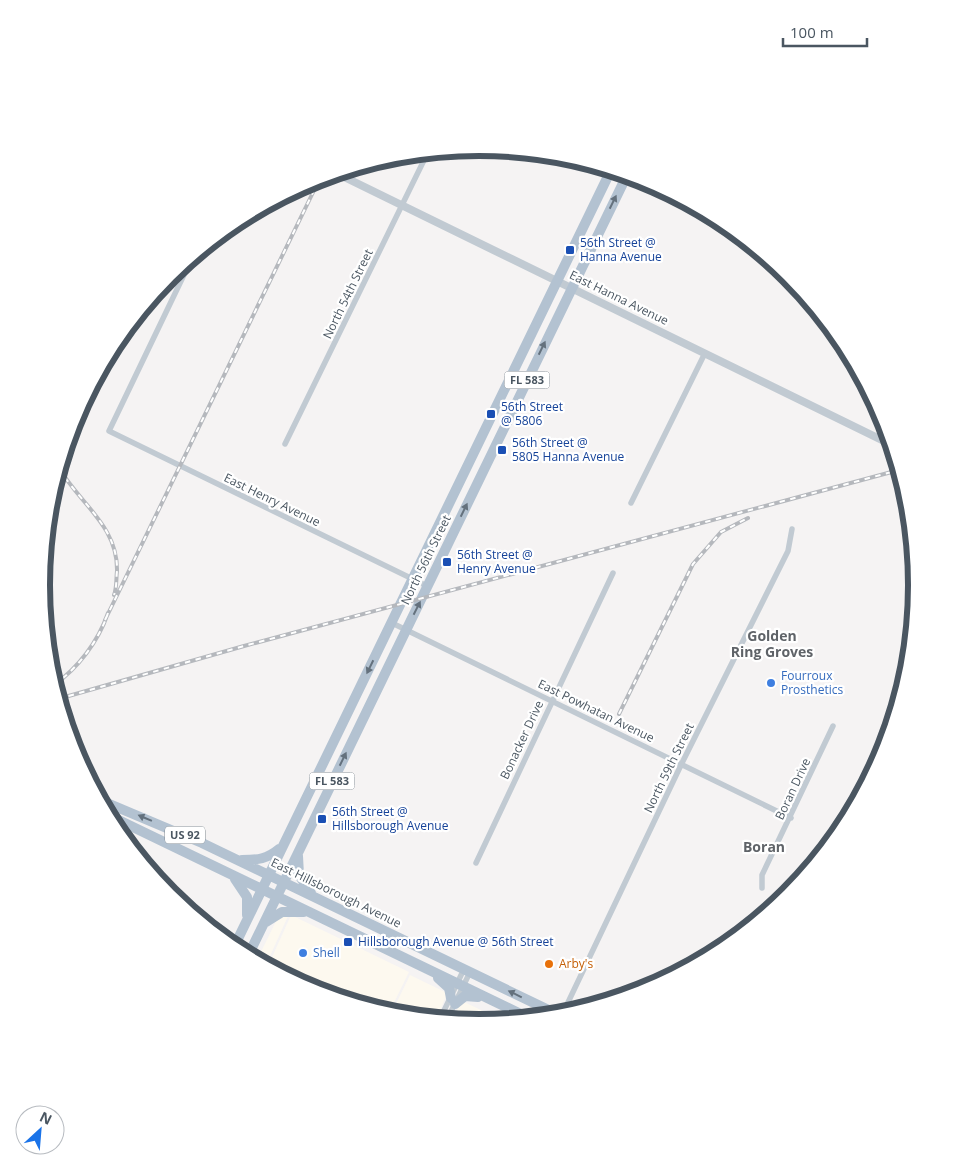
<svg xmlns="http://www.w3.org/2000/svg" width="958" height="1170" font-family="'Open Sans',sans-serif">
<rect width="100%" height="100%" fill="#f5f3f3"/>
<path fill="#fdf9ef" d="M289 914 266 965 257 960 278 917Z
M291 915 409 972 389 1013 318 991 268 966Z
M410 975 447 993 437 1019 391 1014Z
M462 1001 502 1020 479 1023 451 1020Z"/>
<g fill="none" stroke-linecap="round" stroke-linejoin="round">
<path stroke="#c1cad2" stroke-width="5.5" d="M193 256 109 431 427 586
M285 444 428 152
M631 503 705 353
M392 623 791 818
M476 863 613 573
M762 888V875L833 726
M562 1015 681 765 788 551 792 529
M440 1019 464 969
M447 1020 470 972"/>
<path stroke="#c1cad2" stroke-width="8" d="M336 173 892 445"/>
<path stroke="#b3c2d1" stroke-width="10" d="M100 800 202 843 559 1015
M108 815 529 1018
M298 856 299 875 311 893
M242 860C258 860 267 859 279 849
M235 879 247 897V915
M266 922 282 912H304
M234 947 611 170
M248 956 627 175
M438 978 449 988 451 998
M455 1004 465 996 478 997"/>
<g stroke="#b5b8bd" stroke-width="4">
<path id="rail" d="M59 468C80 504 118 526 117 571 116 579 117 587 114 595
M105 620 320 178
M54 685C78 668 98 642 108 613
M58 699 244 646 899 470
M619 714 693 564 721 532 748 518"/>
</g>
<use href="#rail" stroke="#fff" stroke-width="2" stroke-dasharray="5.5" stroke-linecap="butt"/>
</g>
<defs><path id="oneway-solid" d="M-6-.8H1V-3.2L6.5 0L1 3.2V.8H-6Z" transform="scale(1.25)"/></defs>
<g fill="#64717d">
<use href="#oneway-solid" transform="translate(613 202) rotate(-64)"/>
<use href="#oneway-solid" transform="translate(542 348) rotate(-64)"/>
<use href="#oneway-solid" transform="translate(464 510) rotate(-64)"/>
<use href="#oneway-solid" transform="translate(417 608) rotate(-63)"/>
<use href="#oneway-solid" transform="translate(370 667) rotate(116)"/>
<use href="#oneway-solid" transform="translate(343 759) rotate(-64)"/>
<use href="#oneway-solid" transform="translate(145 818) rotate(-157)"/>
<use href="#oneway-solid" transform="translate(515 994) rotate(-154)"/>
</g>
<g fill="#1a4fb4" stroke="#fff" stroke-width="2">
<rect x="565" y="245" width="10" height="10" rx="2.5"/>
<rect x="486" y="409" width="10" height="10" rx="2.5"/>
<rect x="497" y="445" width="10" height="10" rx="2.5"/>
<rect x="442" y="557" width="10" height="10" rx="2.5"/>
<rect x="317" y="814" width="10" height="10" rx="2.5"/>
<rect x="343" y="937" width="10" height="10" rx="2.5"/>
</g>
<g fill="#3f7fe0" stroke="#fff" stroke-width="2">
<circle cx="771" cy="683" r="5"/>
<circle cx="303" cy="953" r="5"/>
</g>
<circle fill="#e8710a" stroke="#fff" stroke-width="2" cx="549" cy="964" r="5"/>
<g text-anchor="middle" stroke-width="4.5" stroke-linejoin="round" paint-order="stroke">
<g fill="#fff" stroke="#808990" stroke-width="1">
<rect x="504.5" y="371.5" width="45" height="17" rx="4"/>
<rect x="309.5" y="772.5" width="45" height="17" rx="4"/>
<rect x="165" y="826.5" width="40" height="17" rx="4"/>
</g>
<g font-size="11" font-weight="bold" fill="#4a5661">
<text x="527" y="384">FL 583</text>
<text x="332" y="785">FL 583</text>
<text x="185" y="839">US 92</text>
</g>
<g font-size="12" fill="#164399" stroke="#fff" text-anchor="start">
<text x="580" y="247">56th Street @<tspan x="580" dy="14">Hanna Avenue</tspan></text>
<text x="501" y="411">56th Street<tspan x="501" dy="14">@ 5806</tspan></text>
<text x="512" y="447">56th Street @<tspan x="512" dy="14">5805 Hanna Avenue</tspan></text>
<text x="457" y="559">56th Street @<tspan x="457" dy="14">Henry Avenue</tspan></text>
<text x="332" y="816">56th Street @<tspan x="332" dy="14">Hillsborough Avenue</tspan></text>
<text x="358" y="946">Hillsborough Avenue @ 56th Street</text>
</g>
<g font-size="12" fill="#4a5661" stroke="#fff">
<text transform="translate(348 294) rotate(-64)" y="4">North 54th Street</text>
<text transform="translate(619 298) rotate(26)" y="4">East Hanna Avenue</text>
<text transform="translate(272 500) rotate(26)" y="4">East Henry Avenue</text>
<text transform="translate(426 560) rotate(-64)" y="4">North 56th Street</text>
<text transform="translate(596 711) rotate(26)" y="4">East Powhatan Avenue</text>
<text transform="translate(522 740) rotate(-65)" y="4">Bonacker Drive</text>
<text transform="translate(669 768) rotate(-64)" y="4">North 59th Street</text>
<text transform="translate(793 789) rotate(-65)" y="4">Boran Drive</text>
<text transform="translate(336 893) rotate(26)" y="4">East Hillsborough Avenue</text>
</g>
<g font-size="12" fill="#366cbe" stroke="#fff" text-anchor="start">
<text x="781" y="680">Fourroux<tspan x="781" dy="14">Prosthetics</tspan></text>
<text x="313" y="957">Shell</text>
</g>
<g font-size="12" fill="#c56008" stroke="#fff" text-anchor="start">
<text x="559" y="968">Arby's</text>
</g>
<g font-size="14" font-weight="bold" fill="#5f6368" stroke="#fff">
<text x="772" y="641">Golden<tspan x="772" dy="16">Ring Groves</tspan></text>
<text x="764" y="852">Boran</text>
</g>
</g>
<path d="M0 0H958V1170H0ZM50 585a429 429 0 1 1 858 0a429 429 0 1 1-858 0Z" fill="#fff" fill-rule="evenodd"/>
<path fill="none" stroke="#4a5661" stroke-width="6" d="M50 585a429 429 0 1 1 858 0a429 429 0 1 1-858 0Z"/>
<g transform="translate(40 1130) rotate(26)"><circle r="24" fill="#ffffff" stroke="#b7bbc0"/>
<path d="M0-4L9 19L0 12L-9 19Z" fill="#1a73e8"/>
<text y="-8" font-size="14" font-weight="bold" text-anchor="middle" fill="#4a5661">N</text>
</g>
<path d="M783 38v8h84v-8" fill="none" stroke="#4a5661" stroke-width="2.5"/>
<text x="790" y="38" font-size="15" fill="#4a5661" stroke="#ffffff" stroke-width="4" paint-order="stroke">100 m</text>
</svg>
